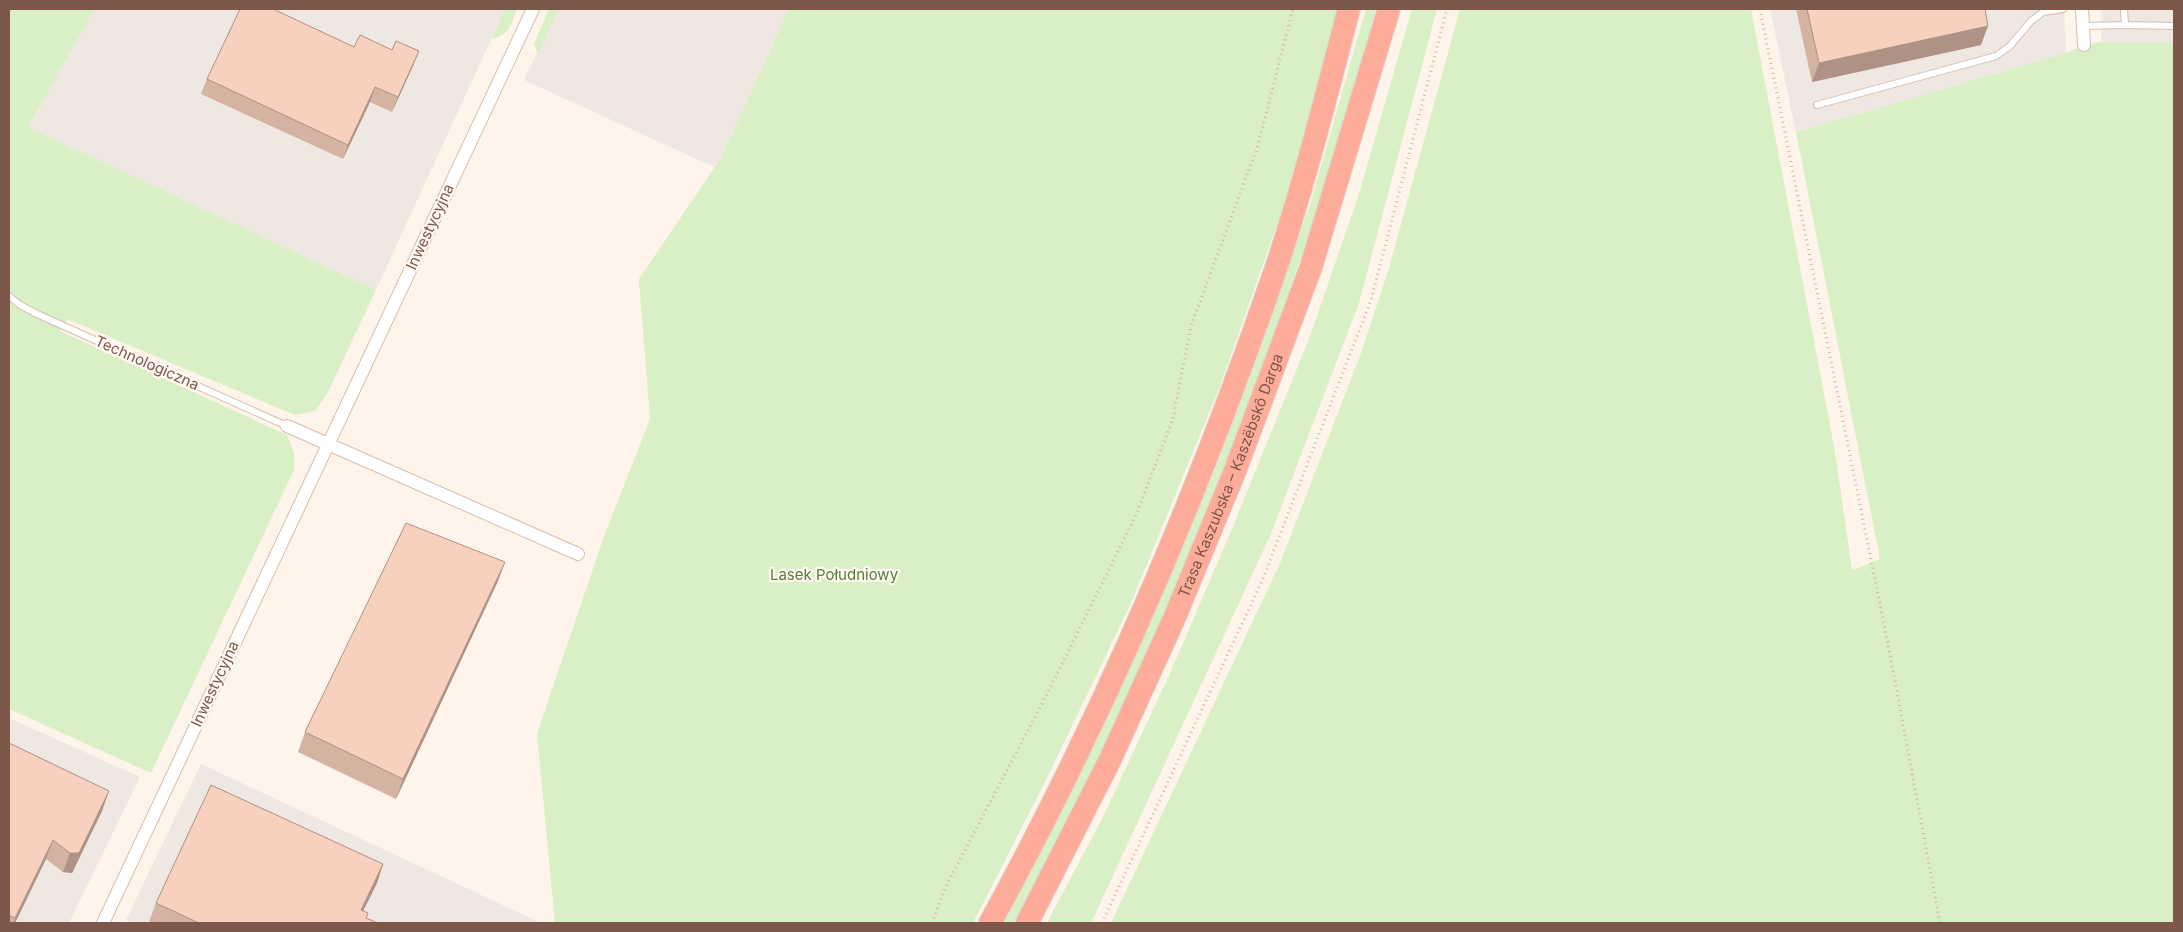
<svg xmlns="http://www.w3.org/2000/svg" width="2183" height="932" font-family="Inter,sans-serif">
<rect width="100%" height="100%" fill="#fef4e9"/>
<path fill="#efe7e2" d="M95 9H505L376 290 28 127Z
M559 9H789L721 158 714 167 524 80Z
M1770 9H2064L2066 53 1796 132Z
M2101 9H2174V42H2101Z
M9 718 140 777 69 923H9Z
M201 764 541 923H134L126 920Z"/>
<path fill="#d9efc5" d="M9 9H95L28 127 376 290 327 394 315 411 295 415 67 319 60 331 287 435 294 453V470L151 773 9 709Z
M505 9H517C511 23 509 37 492 38Z
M549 9H559L538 54 534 44Z
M789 9H1341L1280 216 1220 386 1131 603 1045 782 973 923H555L537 734 603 539 650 419 639 279 721 158Z
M1366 9H1376C1344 135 1302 259 1257 381 1241 423 1227 465 1210 506 1154 649 1087 788 1016 923H1004L1108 715 1212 477 1256 361 1310 204Z
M1412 9H1437L1359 303 1270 536 1091 923H1047L1104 815 1171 671 1232 529 1309 339 1359 194Z
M1460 9H1751L1835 452 1852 570 1880 559 1796 132 2066 53 2084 45 2101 42H2174V923H1111L1281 561 1361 353 1389 268Z"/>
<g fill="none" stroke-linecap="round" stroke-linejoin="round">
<g stroke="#d5bdaf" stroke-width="8">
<path id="service" d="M2124 9 2125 25 2174 26
M2083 26 2125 25
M1817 105 1996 56 2010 46 2031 21 2043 12 2063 9
M9 296 20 305 37 314 287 426"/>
</g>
<g stroke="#d5bdaf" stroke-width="14">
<path id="minor" d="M2082 9 2084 45
M287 426 578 554
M103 923 533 9"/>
</g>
<g stroke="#ddd3d0" stroke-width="24">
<g id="motorway">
<path d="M990 923C1104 715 1198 495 1275 271 1304 185 1326 96 1349 9"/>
<path id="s1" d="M1027 923 1110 760 1174 619 1235 471 1311 267 1389 9"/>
</g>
</g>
<path stroke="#ddb29f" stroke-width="3" stroke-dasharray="1 4" stroke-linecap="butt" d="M1760 9 1889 649 1940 923
M932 923 946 886 1046 696 1136 515 1173 419 1191 326 1257 148 1293 9
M1102 923 1262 581 1371 300 1447 9"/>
<use href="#service" stroke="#fff" stroke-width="6"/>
<use href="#minor" stroke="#fff" stroke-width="12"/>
<use href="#motorway" stroke="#feac9a" stroke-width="22"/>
</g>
<path fill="#d4b3a3" d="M1796 9H1985L1981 45 1812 82Z
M354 47 419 51 413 66 392 112 370 102 343 159 201 94 207 79Z
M498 581 396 799 298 752 305 732Z
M9 743 102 811 72 873 63 872 46 859 15 923H9Z
M383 864 377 883 363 911 366 918 378 923H151L149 922 156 903Z"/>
<path fill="#ad9285" d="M1988 26 1981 45 1812 82 1819 63Z
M419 51 413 66 392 112 398 97Z
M375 87 370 102 343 159 348 145Z
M505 562 498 581 396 799 403 779Z
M109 791 102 811 72 873 63 872 70 853Z
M53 840 46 859 15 923H13Z
M383 864 377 883 357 923 361 910Z"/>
<path fill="#f7d0be" stroke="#ad9285" d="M240 9H273L354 47 360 35 392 50 396 41 419 51 398 97 375 87 348 145 207 79Z
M1807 9H1985L1988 26 1819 63Z
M406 523 505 562 403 779 305 732Z
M9 743 109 791 79 853H70L53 840 15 918 9 915Z
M211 785 383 864 361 910 368 913 366 918 378 923H199L156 903Z"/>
<g text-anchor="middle" stroke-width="4.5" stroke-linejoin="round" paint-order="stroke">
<g font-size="15" fill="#7d5749" stroke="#fff9f2">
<text transform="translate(430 227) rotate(-65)" y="5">Inwestycyjna</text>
<text transform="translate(147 363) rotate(24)" y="5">Technologiczna</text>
<text dy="5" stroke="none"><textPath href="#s1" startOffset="492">Trasa Kaszubska – Kaszëbskô Darga</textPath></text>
<text transform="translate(215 684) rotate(-65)" y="5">Inwestycyjna</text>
</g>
<g font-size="15" fill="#557e3c" stroke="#fff9f2">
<text x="834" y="580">Lasek Południowy</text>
</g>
</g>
<rect width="2183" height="932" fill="none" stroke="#7d5749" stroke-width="20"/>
</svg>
